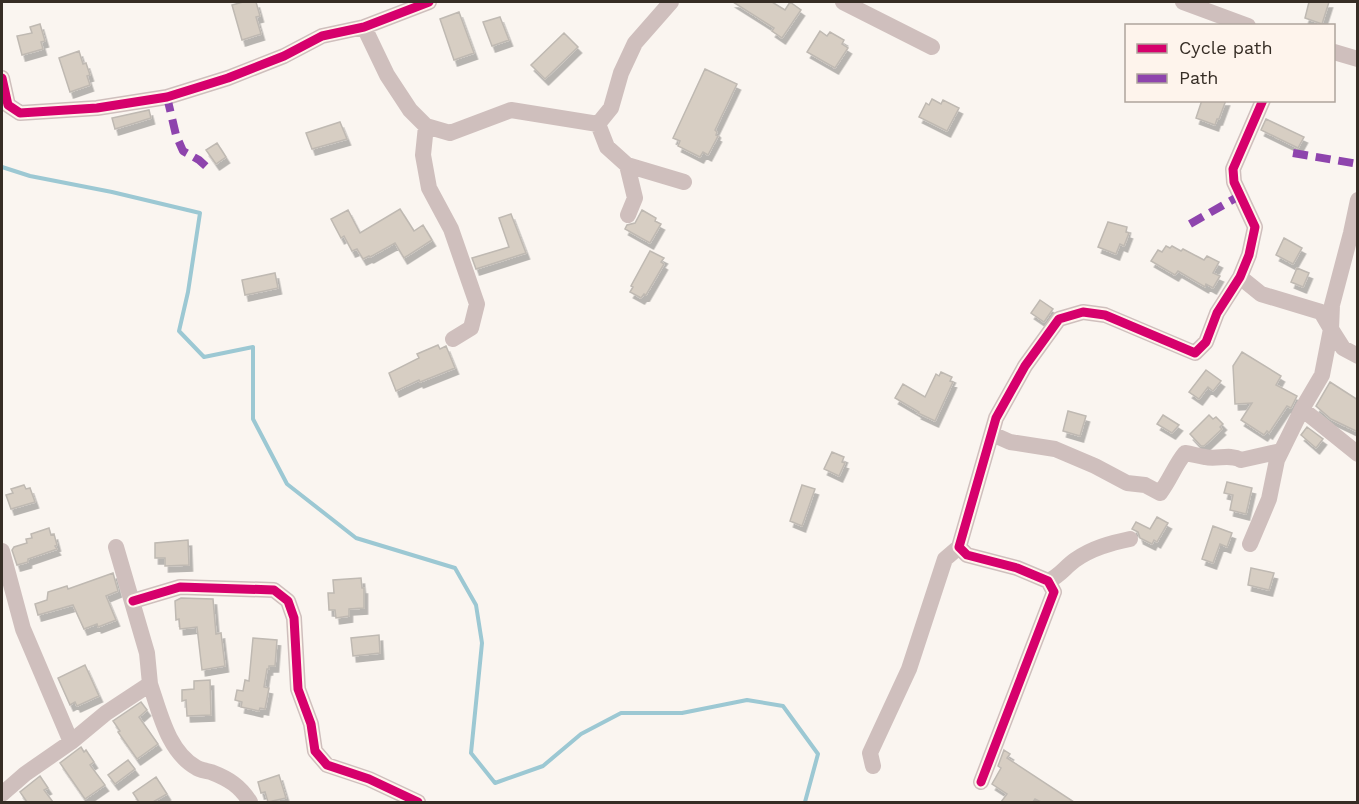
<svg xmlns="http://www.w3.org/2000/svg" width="1359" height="804" font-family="'Work Sans',sans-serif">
<defs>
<filter id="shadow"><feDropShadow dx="3.5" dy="6" stdDeviation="0" flood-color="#0004"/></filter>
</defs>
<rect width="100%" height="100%" fill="#faf5f0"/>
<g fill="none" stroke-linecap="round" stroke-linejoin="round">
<path stroke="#9cc8d3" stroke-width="4" d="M2 167 30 176 112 192 200 213 188 292 179 331 204 357 253 347V419L287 484 356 538 455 568 476 605 482 643 471 753 495 783 543 766 581 734 621 713H682L747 700 783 706 818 754 805 802"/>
</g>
<path fill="#d7cec3" stroke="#bfb9b2" stroke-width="1.5" filter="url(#shadow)" d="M243 2H256L260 16 256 17 261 34 242 40 232 5Z
M733 2H772L785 10 790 2 801 10 782 38 772 31 774 28Z
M1309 2H1329L1322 24 1305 18Z
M459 12 474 53 454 60 440 19Z
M500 17 509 40 492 46 483 22Z
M40 24 45 41 41 42 43 49 22 55 17 36 32 33 30 27Z
M820 31 827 36 830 32 844 40 842 44 848 48 835 68 807 52Z
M564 33 578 47 545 79 531 65Z
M79 51 83 64 86 63 90 75 87 76 90 85 70 92 59 58Z
M705 69 737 84 715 130 717 132 716 135 718 136 708 155 703 152 700 157 678 146 680 141 673 138Z
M932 99 941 104 943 100 959 108 947 131 919 117 926 103 929 105Z
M1202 100H1226L1219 119H1217L1215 125 1196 118Z
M149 110 151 118 115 129 112 118Z
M1266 119 1304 137 1298 148 1261 130Z
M340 122 347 139 312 149 306 133Z
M217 143 226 157 216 164 206 150Z
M400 209 414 231 423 225 432 240 404 258 395 243 370 257 369 256 363 259 357 249 352 251 344 236 341 238 331 219 348 210 360 233Z
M642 210 656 218 655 221 661 224 650 243 625 229 627 225 635 223Z
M511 214 526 253 476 269 472 258 509 247 499 218Z
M1108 222 1127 227 1126 232 1129 233 1124 246 1120 244 1116 254 1098 247Z
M1284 238 1302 248 1293 264 1276 255Z
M1166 246 1170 248 1172 246 1181 251 1183 249 1204 260 1207 256 1219 262 1213 273 1220 276 1213 288 1206 284 1205 287 1178 271 1175 275 1151 261 1158 250 1162 252Z
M650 251 664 258 661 262 664 264 646 295 644 294 641 298 630 292 633 287 631 286Z
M1297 268 1309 273 1303 287 1291 282Z
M275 273 278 288 245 295 242 280Z
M1040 300 1053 309 1044 322 1031 313Z
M438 345 440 349 446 346 455 368 420 382 419 380 396 391 389 373 419 358 417 354Z
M1242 352 1281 376 1276 385 1297 396 1291 408 1287 406 1269 433 1267 431 1264 435 1241 420 1252 403 1235 404 1233 366Z
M1206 370 1221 381 1213 391 1208 387 1199 399 1189 392Z
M941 372 952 377 950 381 953 382 935 421 918 413 919 412 895 398 903 384 925 397 936 374 939 376Z
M1330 382 1358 400V432L1331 419 1316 406Z
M1068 411 1086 416 1080 436 1063 431Z
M1163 415 1179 425 1172 433 1157 424Z
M1209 415 1213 419 1216 417 1223 424 1220 427 1222 429 1204 446H1201L1190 434Z
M1307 427 1323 439 1316 448 1301 435Z
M832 452 844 457 842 462 845 463 839 476 824 469Z
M1227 482 1252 488 1246 514 1230 510 1233 495 1224 493Z
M24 485 26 489 30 488 35 502 11 509 6 495 13 493 11 489Z
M802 485 815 489 802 526 790 521Z
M1157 517 1168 523 1157 542 1154 540 1152 544 1140 538 1138 532 1132 529 1136 522 1150 529Z
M1213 526 1232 533 1227 547 1220 544 1213 563 1202 559Z
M49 528 51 535 54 534 57 545 55 546 57 549 28 559V562L17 565 12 550 14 547 27 543 26 539 32 538 31 534Z
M188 540 189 565 165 566V558H155V543Z
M1251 568 1274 573 1269 590 1248 585Z
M113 573 118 591 106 596 116 620 98 627 97 624 84 629 73 605 38 615 35 604 47 600 48 592 67 586 68 589Z
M361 578 362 588H364V608L349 609V616L336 618 335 610H329L328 593H334L333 580Z
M181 598 213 599 216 634 221 633 225 666 202 670 197 627 180 629 179 619 176 620 175 601Z
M379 635 380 653 353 656 351 638Z
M253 638 277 640 275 666H269V669H267L264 687 269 688 265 709 260 708 259 711 241 707 242 702 235 700 237 690 243 691 245 680 249 681Z
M85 665 99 696 77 706 75 702 70 705 58 678Z
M210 680 211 715 187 716 186 700 182 701V690L194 689V681Z
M141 702 147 710 139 717 158 744 137 759 118 732 120 731 113 721Z
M81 747 84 752 86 750 94 762 90 765 105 785 85 799 60 763Z
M1004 750 1010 754 1007 758 1074 802H1041L1035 799 1033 802H1001L1007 794 992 784 1001 768 998 766Z
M128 760 135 769 115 784 108 775Z
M279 775 286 798 268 802 265 792 261 793 258 782Z
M40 776 48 788 44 790 53 802H27L20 792Z
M156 777 167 794 153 802H139L133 793Z"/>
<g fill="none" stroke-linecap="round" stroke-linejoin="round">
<path stroke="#cfbfbd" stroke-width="16" d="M671 2 635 43 621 73 611 108 598 124 607 147 627 165 684 182
M843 2 932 47
M1183 2 1248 26
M364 27 387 75 410 110 426 126 450 133 511 110 598 124
M1334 52 1358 59
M2 78 8 105 20 113 97 108 167 97 228 78 284 56 322 36 364 27 429 2
M426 126 423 155 429 188 451 229 477 304 471 328 453 339
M627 165 635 198 628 215
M1358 200 1351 233 1332 305 1331 329 1343 348 1358 356
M1240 277 1261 294 1321 312 1331 329 1322 375 1302 409 1277 460 1269 499 1250 544
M1302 409 1358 454
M992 434 1010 442 1055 449 1095 466 1127 483 1145 485 1160 493C1170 480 1175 465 1185 453 1192 454 1198 456 1205 457 1218 460 1229 453 1241 460L1281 451
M2 551 23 629 71 742
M1048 581C1060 576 1065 567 1075 560 1092 548 1111 543 1130 539
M133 601 180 587 274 590 288 601 294 618 298 689 311 724 315 751 327 765 369 779 418 802
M150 684C160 713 168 752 197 768 201 770 206 771 211 772 229 779 240 786 250 802
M873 766 870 753 909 669 945 559 959 547
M981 782 1054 592 1048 581 1017 568 967 555 959 547 996 418 1025 366 1059 319 1083 312 1105 315 1195 353 1206 342 1217 313 1240 277 1249 255 1255 227 1234 182 1233 169 1263 100
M2 794 25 774 71 742 106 713 150 684 147 653 116 547"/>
<path stroke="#8e44ad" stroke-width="8" stroke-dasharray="15 8" stroke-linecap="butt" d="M167 97 176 135 183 151 199 160 209 169
M1293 153 1358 164
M1190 224 1241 195"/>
<g stroke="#fef4ec" stroke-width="13">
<path id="cycleway" d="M2 78 8 105 20 113 97 108 167 97 228 78 284 56 322 36 364 27 429 2
M133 601 180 587 274 590 288 601 294 618 298 689 311 724 315 751 327 765 369 779 418 802
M981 782 1054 592 1048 581 1017 568 967 555 959 547 996 418 1025 366 1059 319 1083 312 1105 315 1195 353 1206 342 1217 313 1240 277 1249 255 1255 227 1234 182 1233 169 1263 100"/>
</g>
<use href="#cycleway" stroke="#d6006c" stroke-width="9"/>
</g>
<rect width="1359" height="804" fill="none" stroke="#362d25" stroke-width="6"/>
<rect x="1125" y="24" width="210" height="78" fill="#fef4ec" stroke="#aea49c" stroke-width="1.5"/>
<rect x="1137" y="44" width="30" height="9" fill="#d6006c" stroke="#aea49c" stroke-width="1.5"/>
<text x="1179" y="54" font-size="18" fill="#362d25">Cycle path</text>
<rect x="1137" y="74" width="30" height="9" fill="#8e44ad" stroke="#aea49c" stroke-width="1.5"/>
<text x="1179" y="84" font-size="18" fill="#362d25">Path</text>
</svg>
